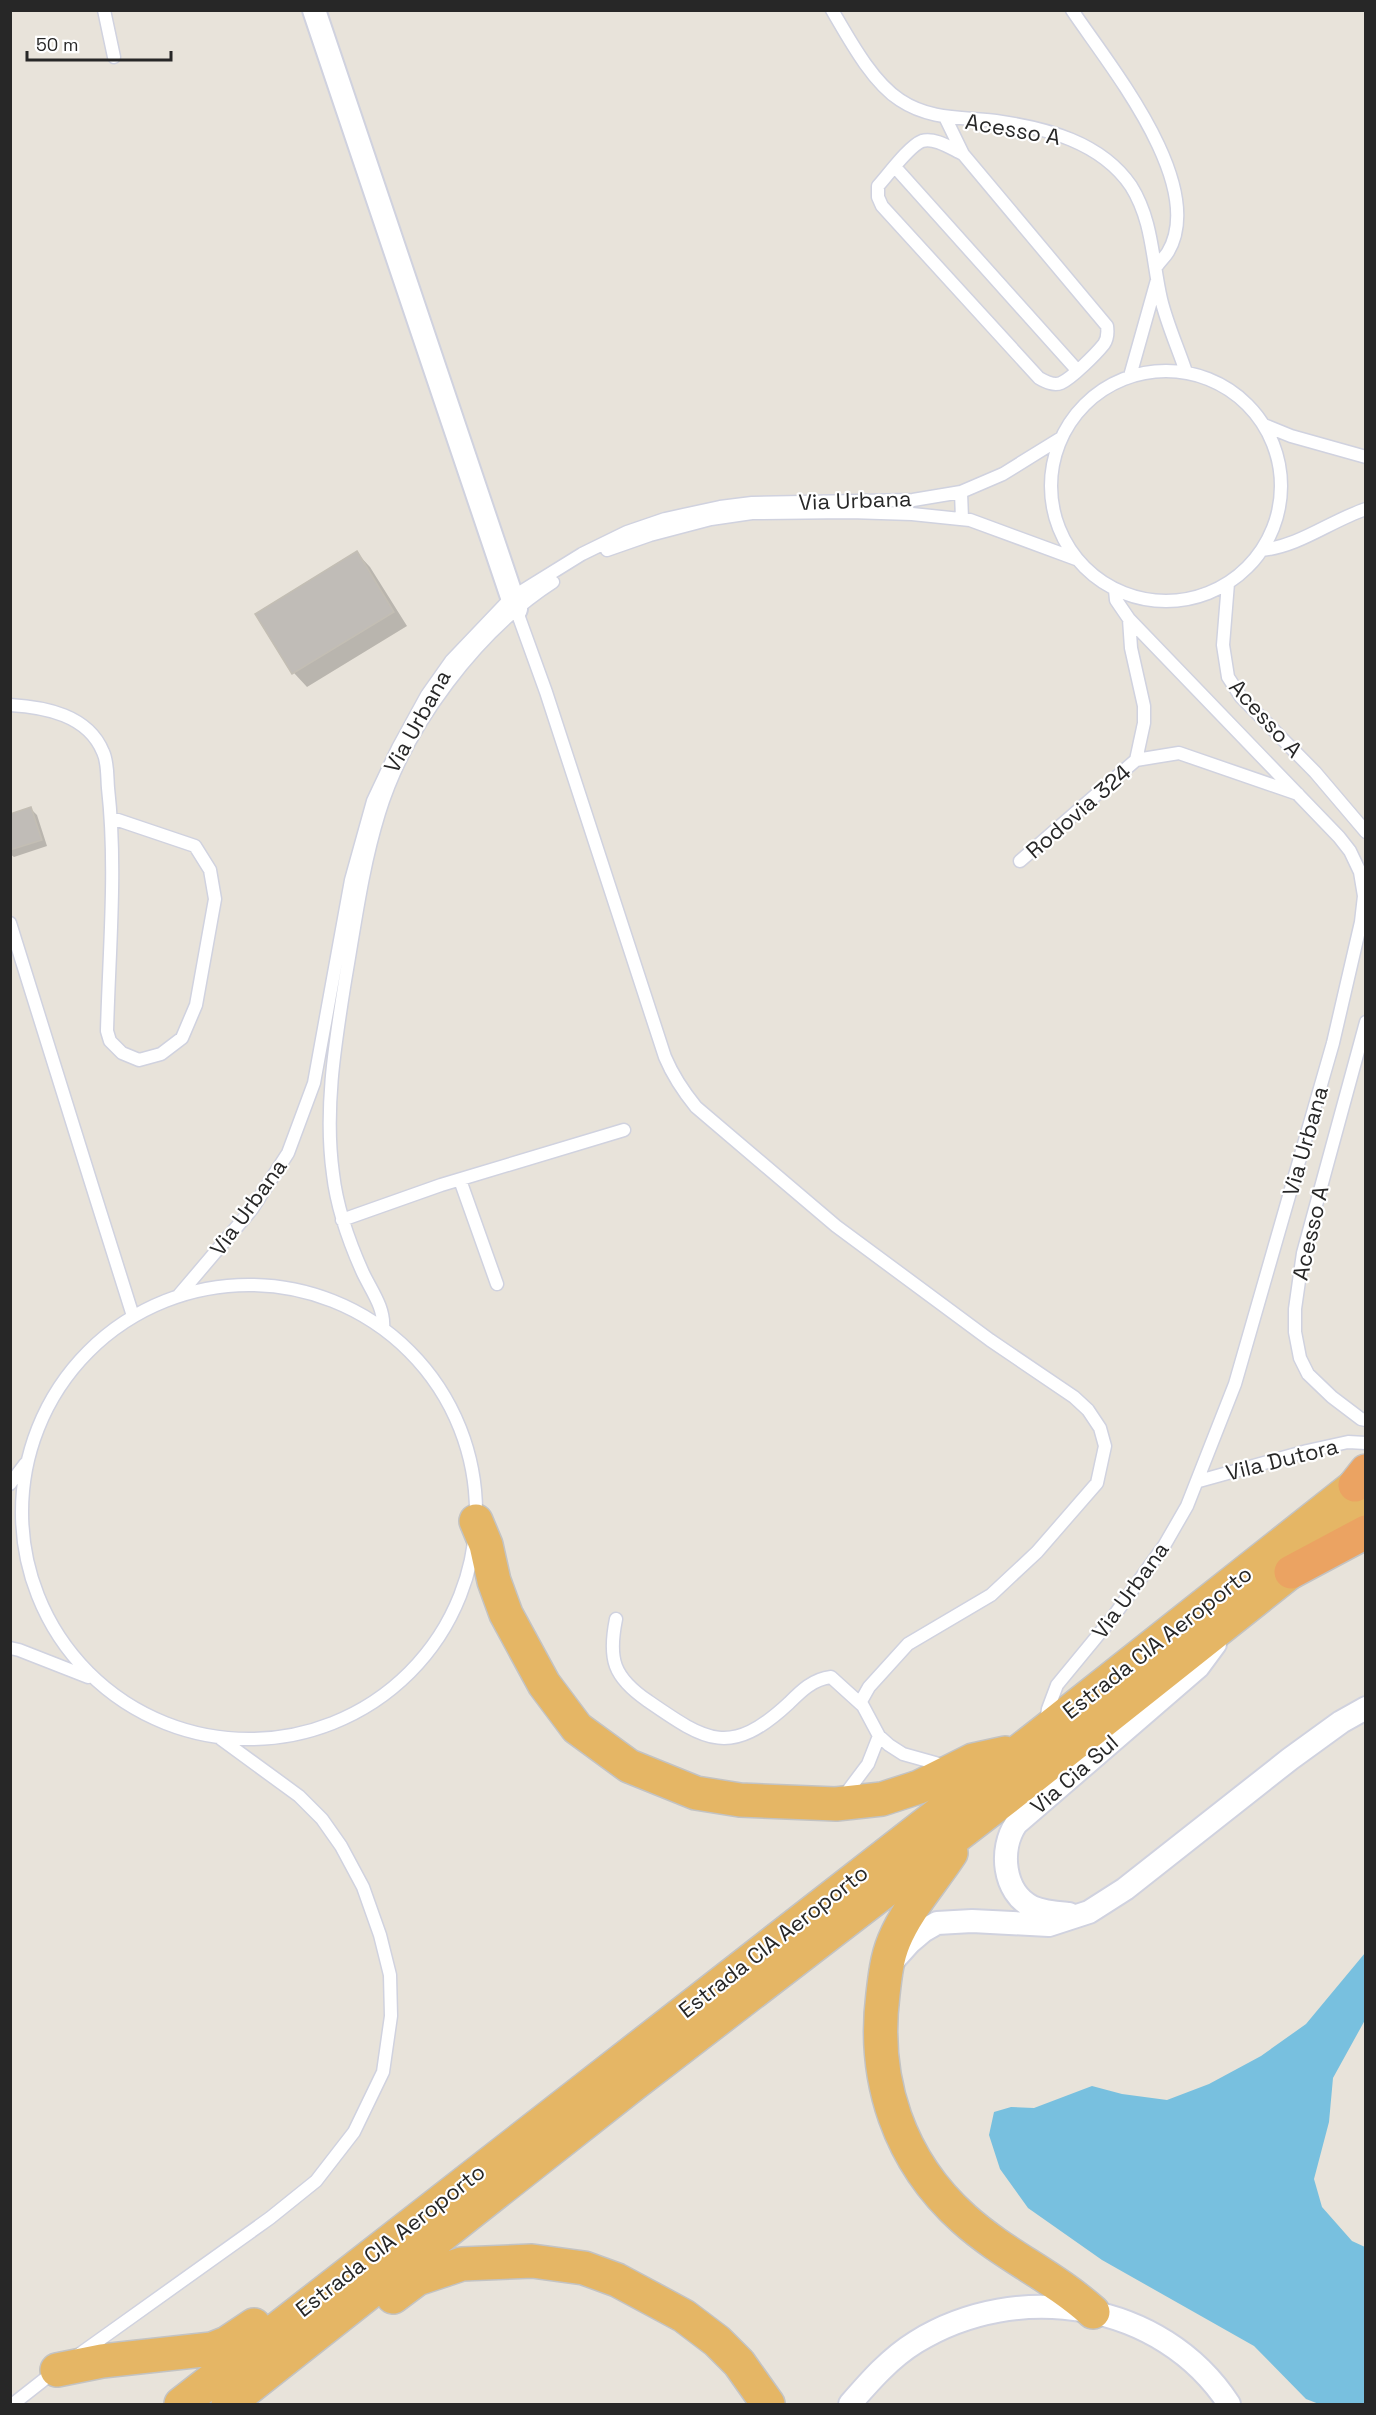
<svg xmlns="http://www.w3.org/2000/svg" width="1376" height="2415" font-family="'Space Grotesk',sans-serif">
<rect width="100%" height="100%" fill="#e8e3da"/>
<path fill="#78c0df" d="M1365 1953V2020L1333 2078 1329 2122 1314 2179 1322 2207 1352 2241 1365 2247V2404H1319L1306 2399 1254 2346 1102 2260 1028 2208 1000 2169 989 2135 994 2112 1011 2107 1034 2108 1092 2086 1122 2094 1167 2100 1209 2084 1261 2056 1306 2024Z"/>
<path fill="#0003" d="M357 553 370 567 407 626 307 687 294 673 257 614Z
M31 809 37 815 47 846 14 857 10 854V816Z"/>
<path fill="#c0bcb7" stroke="#c3beb4" stroke-width="1.5" d="M357 551 394 612 292 674 255 614Z
M31 807 42 840 10 850V814Z"/>
<g fill="none" stroke-linecap="round" stroke-linejoin="round">
<g stroke="#d0d2df" stroke-width="15">
<path id="service" d="M104 10 114 57
M832 10C849 39 872 82 900 100 930 120 962 117 996 121 1046 128 1101 142 1131 186 1153 221 1152 260 1161 299 1167 324 1178 348 1186 372
M1072 10C1108 64 1208 184 1168 252 1165 257 1160 261 1157 266
M945 117 963 154 1107 326C1108 333 1108 338 1104 344 1096 354 1072 378 1061 383 1054 386 1046 382 1039 378L882 206 878 197V186C888 175 909 146 922 141 935 137 952 149 963 154
M895 167 1077 370
M1051 486a115 115 0 1 1 230 0a115 115 0 1 1-230 0Z
M1130 376 1157 280
M1264 425 1291 436 1366 457
M961 492 962 519
M607 550 650 535 711 519 752 513 850 512 912 514 970 520 1076 559
M1262 550C1300 546 1330 521 1366 509
M1228 583 1223 645 1228 677 1241 697 1315 772 1366 832
M516 609 546 692 665 1057C673 1076 683 1091 696 1107L836 1226 990 1340 1074 1397 1088 1410 1100 1428 1105 1446 1097 1483 1037 1552 991 1595 908 1644 869 1687 860 1703
M1129 619 1131 648 1144 706V723L1136 760
M10 705C45 707 88 715 103 752 108 762 107 777 108 788 117 868 109 951 107 1031L110 1041 122 1053 139 1060 161 1054 182 1038 196 1005 215 899 210 870 195 846 112 818
M1020 861 1136 760 1179 753 1298 794
M10 923C50 1054 92 1185 133 1316
M1366 1022 1303 1253 1295 1309V1332L1300 1358 1308 1374 1332 1397 1361 1419 1366 1420
M460 1180 497 1284
M342 1220 441 1185 624 1130
M22 1512a227 227 0 1 1 454 0a227 227 0 1 1-454 0Z
M179 1295 252 1209 288 1153 314 1083 351 880 373 801 398 748 427 695 451 661 511 598 582 554 627 532 665 519 720 507 752 503 913 500 961 492 1003 474 1061 438
M383 1328C385 1308 371 1290 363 1273 349 1242 337 1209 333 1174 324 1110 335 1044 345 981 355 924 362 868 379 813 406 725 477 631 553 582
M1199 1481 1307 1451 1348 1442 1366 1443
M10 1484 25 1464
M616 1619C608 1659 613 1677 648 1701 706 1741 730 1758 789 1703 801 1691 813 1679 831 1677L863 1706 879 1736 889 1745 903 1754 946 1766
M10 1648 19 1650 88 1677
M1046 1722 1048 1709 1057 1685 1113 1617 1164 1546 1187 1506 1235 1384 1333 1043 1361 922 1364 896 1360 872 1350 851 1339 837 1129 619 1116 600 1115 590
M844 1796 868 1764 879 1736
M77 2356 270 2218 316 2181 354 2132 383 2072 391 2016 390 1975 380 1935 363 1887 341 1846 322 1819 299 1796 221 1739
M13 2404 55 2371"/>
</g>
<g stroke="#d0d2df" stroke-width="26">
<path id="minor" d="M314 10 516 609
M1069 1914C1058 1913 1043 1912 1032 1907 1003 1892 999 1849 1016 1824L1198 1667 1215 1644
M893 1961 910 1942 923 1931 937 1923 972 1921 1049 1925 1089 1912 1125 1889 1290 1759 1341 1722 1366 1708
M850 2404C870 2381 890 2358 916 2342 1018 2279 1162 2301 1229 2404"/>
</g>
<g stroke="#c3c3c3" stroke-width="36">
<path id="trunk" d="M476 1521 486 1545 494 1581 506 1614 544 1684 577 1728 629 1766 696 1793 740 1800 836 1804 882 1799 919 1787 973 1760 1005 1753
M951 1853C932 1882 907 1909 894 1941 887 1958 885 1976 883 1994 872 2080 899 2161 964 2219 1004 2255 1053 2276 1093 2312
M393 2297 417 2279 462 2264 532 2261 584 2268 617 2280 684 2316 717 2341 739 2363 768 2404
M57 2370 102 2361 212 2349 227 2343 254 2325
M181 2404 1045 1731 1366 1477
M228 2404 635 2083 1006 1798 1366 1512"/>
</g>
<g stroke="#c3c3c3" stroke-width="36">
<path id="motorway" d="M1355 1485 1366 1471
M1291 1572 1366 1532"/>
</g>
<use href="#service" stroke="#fff" stroke-width="12"/>
<use href="#minor" stroke="#fff" stroke-width="22"/>
<use href="#trunk" stroke="#e5b665" stroke-width="33"/>
<use href="#motorway" stroke="#eba362" stroke-width="33"/>
</g>
<g text-anchor="middle" stroke-width="4.5" stroke-linejoin="round" paint-order="stroke">
<g font-size="22" fill="#272727" stroke="#fff">
<text transform="translate(1013 129) rotate(10)" y="8">Acesso A</text>
<text transform="translate(855 500) rotate(-2)" y="8">Via Urbana</text>
<text transform="translate(1266 718) rotate(48)" y="8">Acesso A</text>
<text transform="translate(417 721) rotate(-61)" y="8">Via Urbana</text>
<text transform="translate(1078 811) rotate(-41)" y="8">Rodovia 324</text>
<text transform="translate(1305 1141) rotate(-74)" y="8">Via Urbana</text>
<text transform="translate(248 1207) rotate(-54)" y="8">Via Urbana</text>
<text transform="translate(1310 1233) rotate(-77)" y="8">Acesso A</text>
<text transform="translate(1282 1459) rotate(-14)" y="8">Vila Dutora</text>
<text transform="translate(1130 1590) rotate(-54)" y="8">Via Urbana</text>
<text transform="translate(1157 1642) rotate(-38)" y="8">Estrada CIA Aeroporto</text>
<text transform="translate(1074 1774) rotate(-41)" y="8">Via Cia Sul</text>
<text transform="translate(773 1941) rotate(-38)" y="8">Estrada CIA Aeroporto</text>
<text transform="translate(390 2240) rotate(-38)" y="8">Estrada CIA Aeroporto</text>
</g>
</g>
<rect width="1376" height="2415" fill="none" stroke="#272727" stroke-width="24"/>
<path d="M27 51v9h144v-9" fill="none" stroke="#272727" stroke-width="3"/>
<text x="36" y="51" font-size="18" fill="#272727" stroke="#ffffff" stroke-width="4.5" paint-order="stroke">50 m</text>
</svg>
